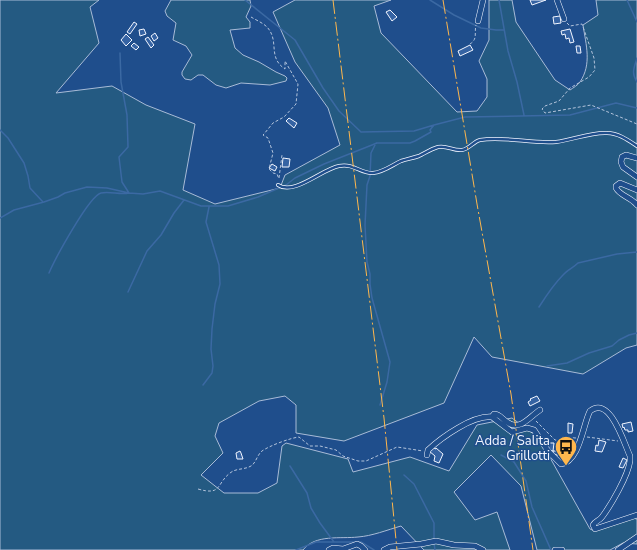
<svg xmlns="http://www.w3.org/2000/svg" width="637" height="550" font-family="'Nunito Sans',sans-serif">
<rect width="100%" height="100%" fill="#1f4e8c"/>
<path fill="#245a82" stroke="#a8bbd7" d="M0 0H99L90 7 99 43 56 93 112 86 146 105 195 124 183 190 215 204 280 188 285 175 340 145 328 108 295 62 273 12 295 0H391L374 6 381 33 457 112 477 111 487 97V79L479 61 489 40V0H512L516 22 555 80 570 90C573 88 578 85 580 82 592 64 586 45 583 25L598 15 596 0H637V345L626 348 583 374 492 357 474 337 444 403 344 441 296 433V405L285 396 259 401 219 423 215 436 223 453 201 475 224 493H258L277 483 282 446 286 443 348 459 353 472 410 457 449 471 477 425 512 418 539 438 590 529 595 531 632 518 637 519V544L623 543 610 550H537L521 486 491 455 454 492 475 520 497 512 510 550H424L401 526C387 530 372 536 358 537 341 539 315 534 303 550H0Z
M171 0H250L251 6 246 17 250 22V28L230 30 235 48 243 55 259 62 276 72 285 76 287 78 286 81 270 85 241 83 226 88 216 85 203 75H198L191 80 185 79 182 75V72L192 55 186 46 173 40 176 23 167 16 165 11Z"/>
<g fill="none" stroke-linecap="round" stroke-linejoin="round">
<path stroke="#3b69a3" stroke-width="1.5" d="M245 0 295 40 323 88 339 111 361 132 414 131 434 125
M430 0 454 15 481 28 496 30H504
M499 0 508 51 517 82 524 115
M627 0 637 22
M637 58C634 69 631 72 637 82
M0 130 8 138 24 163 28 176 30 188 43 202
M376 143 371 153 370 176 367 185 365 225 367 262 370 274V284L372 298 390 362 387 382 380 405
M0 218 14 210 44 202 58 197 65 193 87 187 107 188 129 193 143 194 160 191 201 206H228L258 197 286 185 295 178 324 164 377 143H410L415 141 431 132 430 130 434 125 465 117 570 115 616 103 637 108
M49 273C55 259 89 196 101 193 110 191 120 195 129 193L122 182 119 157 128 147 127 115 121 82 120 53
M128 292 147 251 161 235 174 213 184 200
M539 307C546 296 553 285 563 275 567 270 573 268 578 263L617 254 637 252
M547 366 567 363 589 353 612 346 619 340 629 335 637 333
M203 385 212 373 213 366 211 349 212 329 215 304 220 284 219 265 206 222 209 207
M501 455 514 462 526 481 532 507 551 550
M290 466 307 493 311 508 320 523 334 542
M404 475 414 484 434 523V539
M434 543 435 550
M296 550 316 542H361L374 550"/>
</g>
<path fill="#3563a3" stroke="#f2f6ff" d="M530 0H546L532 5Z
M390 10 397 17 392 21 386 12Z
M560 16 561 23 554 24 553 17Z
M134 22 137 24 130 34 127 32Z
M144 29 146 34 140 36 139 30Z
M570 29 574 42 570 43 569 38 566 39 565 34 562 35 561 31Z
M155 33 158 38 154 41 151 36Z
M126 34 132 40 126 46 121 40Z
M148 37 154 45 151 48 145 39Z
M134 43 139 47 136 50 131 46Z
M470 45 473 50 460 56 458 51Z
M576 46H580L581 53H577Z
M289 118 297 123 294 128 286 121Z
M283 158 290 159 289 167H282Z
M272 164 277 167 275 171 269 168Z
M537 396 540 401 530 406 528 402 531 400 530 399Z
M631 422 633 431 628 432V430H625L624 427 623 428 622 424Z
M568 423 573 424 572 433H568Z
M599 440 606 442 602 452 595 451 596 445 598 446Z
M562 442 567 443V450L565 457 553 454V451H557L561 448V443Z
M548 443H554L553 451 548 450Z
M432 447 436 449V448L443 454 439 463 434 461 435 456 429 451Z
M240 451 241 453 243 459H237L236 453Z
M623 458 627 460 623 468 619 467Z"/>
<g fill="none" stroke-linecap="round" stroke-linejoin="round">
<g stroke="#f2f6ff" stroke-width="4">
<path id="lane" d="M278 185C294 196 322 169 339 166 354 163 361 174 373 173 384 172 392 165 401 161 407 159 413 158 419 156 425 153 431 149 438 147 447 145 453 151 462 150 469 149 473 142 480 140 505 136 531 144 556 142 573 140 590 132 607 133 618 133 628 140 637 146"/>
</g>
<g stroke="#f2f6ff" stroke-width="6">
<path id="street" d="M557 0 564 19
M478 21 483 0
M637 158 626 155 622 157 621 162 623 167 637 177
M637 190 620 183 616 186V188C620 196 631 197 637 205
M540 410C530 416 520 432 507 422 502 419 500 414 494 414L492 417 512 432 527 428 534 430 548 451 561 464C580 461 583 424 590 411 610 395 624 443 630 456V461C628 476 611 505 602 517 599 521 595 521 593 525L595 529 637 515
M427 455 428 450C442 437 473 415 492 417
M329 550 333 548 343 549 357 544 361 546 365 550
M384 550 390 547 421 544 436 541 454 545 475 546 483 550
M555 550H562
M618 550 637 537"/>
</g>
<path stroke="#b3c4dc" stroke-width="1" stroke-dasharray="3 2" stroke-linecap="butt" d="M251 17C256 20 263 23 267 27 280 41 267 57 285 69V61L298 84 296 104 284 117 273 123 264 134 263 135 268 138 273 153 269 169 273 173 277 174 279 179
M567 23 570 26 582 24 594 58 595 70 589 77 570 88 559 101 545 106 542 109 545 113 591 105 637 124
M470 44C478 39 474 33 476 25
M279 178 282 155
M536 421 555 440C563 441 568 437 576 438
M587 437 618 441
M198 489C222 496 216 484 230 473 236 468 244 470 251 466 256 463 257 455 262 451 269 446 290 438 299 437L310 446H320L336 450 343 456 358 461H366L397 447 423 451"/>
<use href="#lane" stroke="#1f4e8c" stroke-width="2.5"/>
<use href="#street" stroke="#1f4e8c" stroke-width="5"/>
<path stroke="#ffb74d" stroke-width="1" stroke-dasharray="14 3 2 3" stroke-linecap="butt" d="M333 0 384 418 397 550
M443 0 477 204 511 394 533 550"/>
</g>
<defs>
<g id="bus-pin" transform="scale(1.15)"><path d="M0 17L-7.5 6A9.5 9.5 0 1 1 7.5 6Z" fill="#ffb74d" stroke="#1f4e8c"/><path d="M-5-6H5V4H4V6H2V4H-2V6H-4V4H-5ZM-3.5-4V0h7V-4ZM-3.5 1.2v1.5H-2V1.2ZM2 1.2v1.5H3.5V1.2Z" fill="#111"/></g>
</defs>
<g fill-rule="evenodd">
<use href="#bus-pin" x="566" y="447"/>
</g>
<g text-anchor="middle" stroke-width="3" stroke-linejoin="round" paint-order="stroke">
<g font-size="13" fill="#f2f6ff" stroke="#1f4e8c" text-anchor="end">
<text x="550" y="445">Adda / Salita<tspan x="550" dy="15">Grillotti</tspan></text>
</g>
</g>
</svg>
